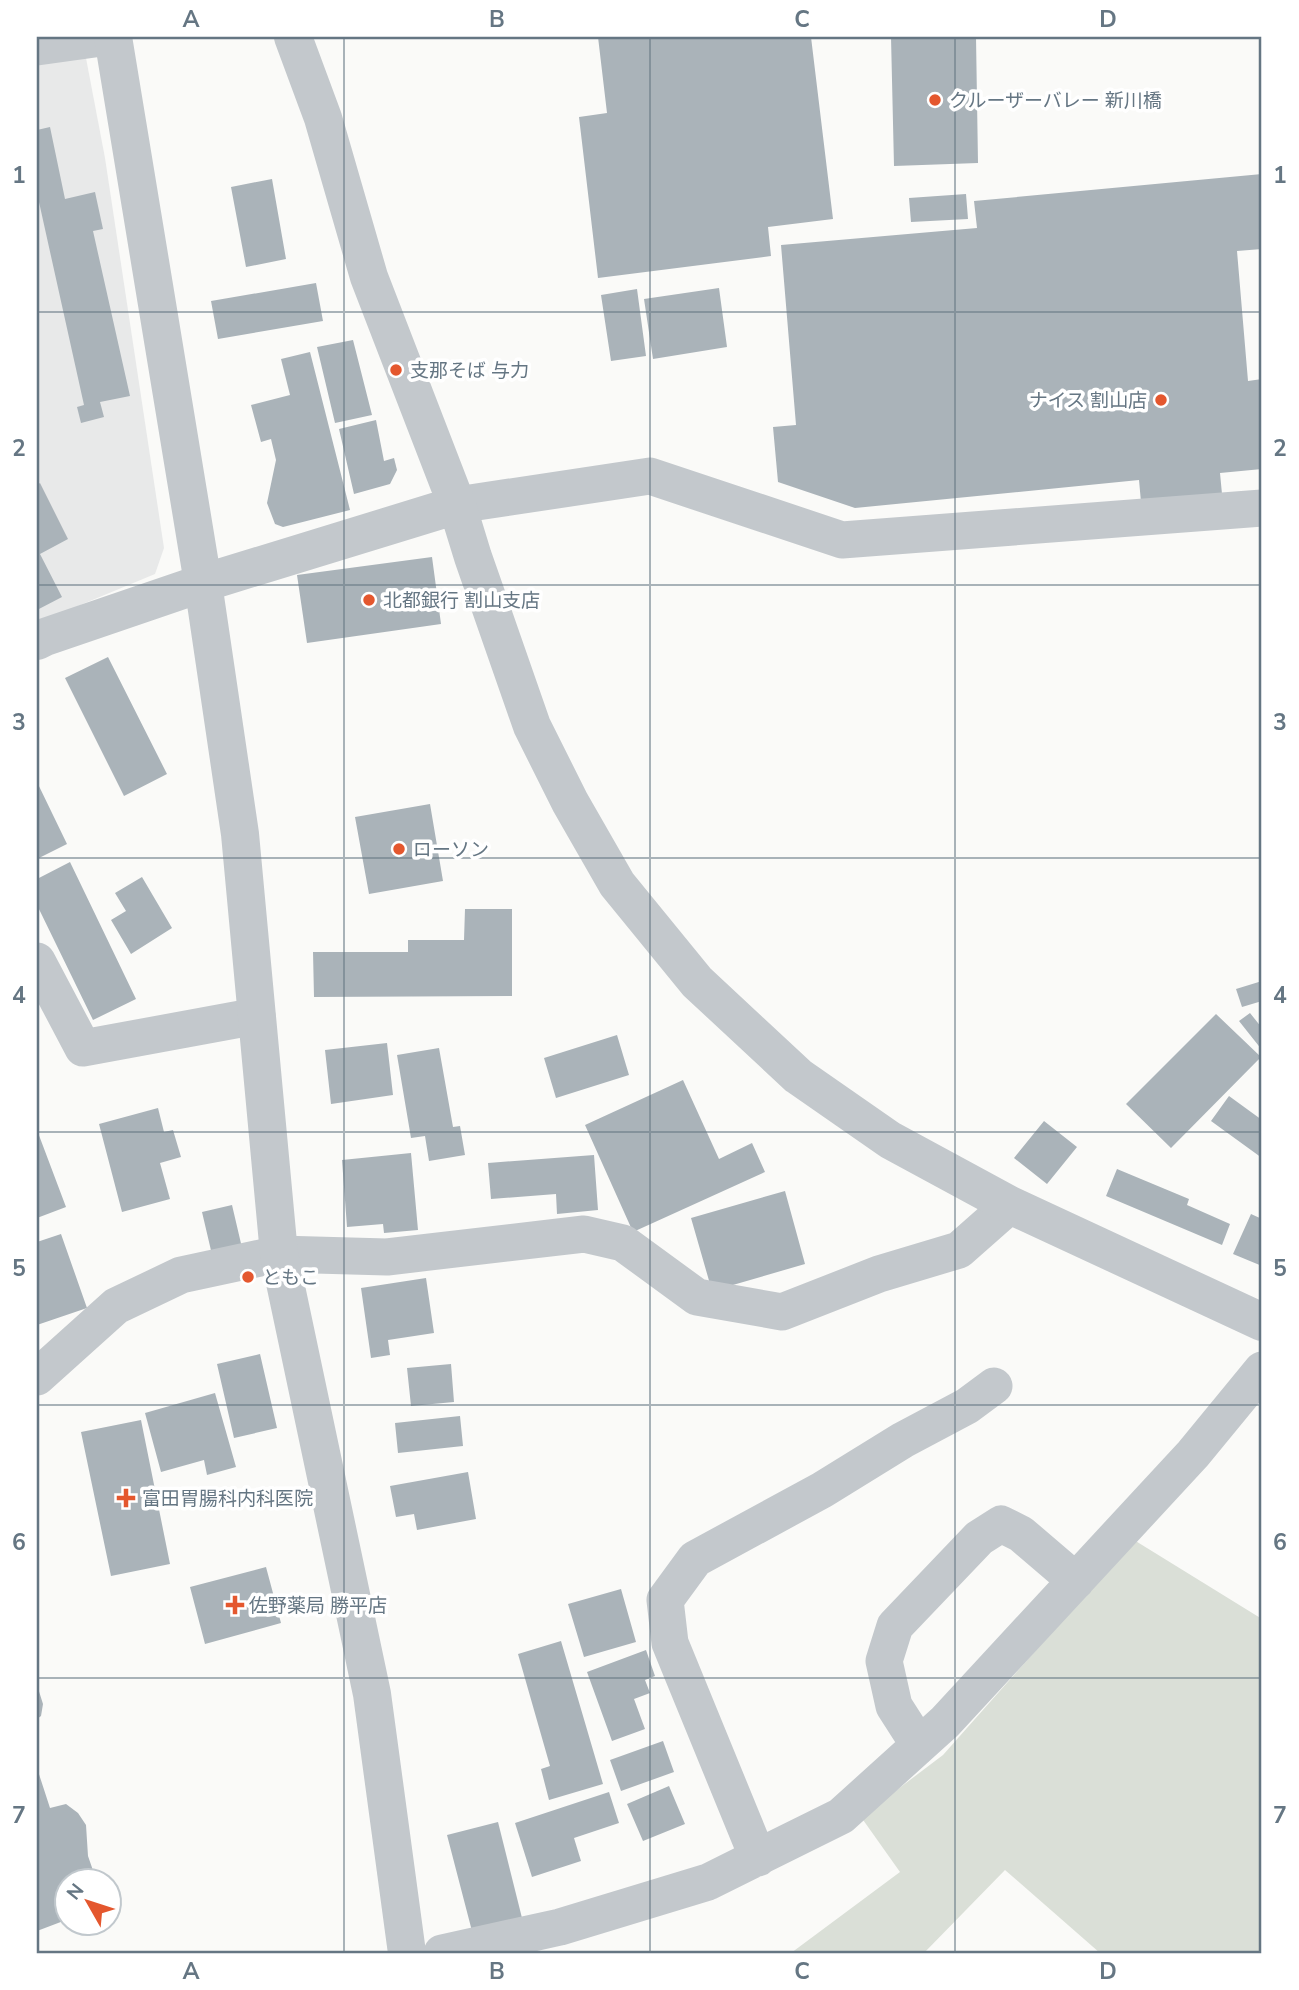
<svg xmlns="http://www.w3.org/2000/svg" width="1299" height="1990" font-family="'Nunito Sans','Noto Sans JP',sans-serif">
<rect width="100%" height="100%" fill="#fafaf8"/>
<path fill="#e8e9e9" d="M37 37H82L105 158 164 548 155 574 37 623Z"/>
<path fill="#dadfd7" d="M1134 1540 1262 1619V1953H1100L1005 1870 924 1953H791L900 1872 861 1817 943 1755Z"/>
<path fill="#aab3b9" d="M598 37H811L833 219 768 227 771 256 598 278 579 117 607 113Z
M891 37H976L978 163 894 166Z
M50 127 65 199 95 192 103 229 93 231 130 396 100 402 104 417 81 423 77 407 84 405 37 193V130Z
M1262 174V249L1237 251 1248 381 1262 379V469L1220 473 1222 494 1141 502 1139 480 855 508 778 482 773 427 796 425 781 245 977 228 974 201Z
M272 179 286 259 246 267 231 187Z
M966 194 968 219 911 222 909 198Z
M316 283 323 321 218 339 211 301Z
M719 288 727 347 653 359 644 299Z
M637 289 646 356 611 361 601 295Z
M353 340 372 415 335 423 317 347Z
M310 352 350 510 283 527 275 524 267 503 276 460 271 439 261 442 251 405 290 395 281 359Z
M376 420 384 461 394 458 397 470 390 484 354 494 339 429Z
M40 483 68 539 40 554 62 597 37 610V485Z
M432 557 441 624 307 643 297 575Z
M108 657 167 774 124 796 65 678Z
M37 782 67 844 37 859Z
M430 804 443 881 369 894 355 817Z
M70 862 136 999 93 1020 37 905V879Z
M142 877 172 928 131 954 111 920 126 911 115 893Z
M465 909H512V996L314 997 313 952H408V940H464Z
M1262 981V1001L1242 1007 1236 989Z
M1250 1013 1262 1028V1050L1239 1021Z
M1216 1014 1261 1057 1171 1148 1126 1104Z
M617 1035 629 1075 556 1098 544 1058Z
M387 1043 393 1095 331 1104 325 1050Z
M439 1048 453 1127 460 1126 465 1155 429 1161 425 1136 411 1138 397 1055Z
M683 1080 719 1159 752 1143 765 1172 633 1232 585 1125Z
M1229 1096 1262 1120V1158L1211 1121Z
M158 1108 164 1132 173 1130 181 1157 160 1163 170 1199 122 1212 99 1124Z
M1044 1121 1077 1147 1047 1184 1014 1158Z
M37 1130 66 1207 37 1218Z
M411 1153 418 1230 384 1233 383 1224 347 1227 342 1160Z
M594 1155 598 1210 557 1214 556 1194 491 1199 488 1163Z
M1117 1169 1189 1199 1187 1205 1230 1224 1222 1245 1106 1196Z
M785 1191 805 1264 712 1291 691 1218Z
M232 1205 243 1252 213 1259 202 1212Z
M1251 1214 1262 1219V1266L1233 1254Z
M61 1234 87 1308 37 1325V1242Z
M426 1278 434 1333 388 1340 390 1355 371 1358 361 1288Z
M260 1354 277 1428 234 1438 217 1364Z
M451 1364 454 1402 411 1406 407 1368Z
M215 1393 236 1467 207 1475 204 1460 161 1472 145 1413Z
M460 1416 463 1446 398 1453 395 1423Z
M141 1420 170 1564 111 1576 81 1432Z
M468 1472 476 1519 417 1530 414 1514 396 1517 390 1486Z
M266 1567 281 1623 205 1644 190 1587Z
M621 1589 636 1642 584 1657 568 1604Z
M561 1641 603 1784 549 1800 541 1769 550 1766 518 1654Z
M646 1650 655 1676 645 1680 650 1693 634 1699 645 1729 612 1741 587 1672Z
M37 1685 43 1704 41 1716 37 1719Z
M663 1741 674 1772 621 1791 610 1760Z
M37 1768 50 1808 66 1804 78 1813 86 1825 88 1856 97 1882H66V1920L37 1931Z
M669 1786 685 1824 643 1841 627 1804Z
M609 1792 619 1823 574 1838 581 1861 532 1877 515 1823Z
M498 1822 523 1922 473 1935 447 1835Z"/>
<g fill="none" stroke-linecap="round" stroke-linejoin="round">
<path stroke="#c3c8cc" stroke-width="37" d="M37 47 109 37
M457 505 650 476 842 540 1262 508
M37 961 83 1048 257 1016
M37 1377 116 1306 181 1275 279 1254 387 1257 584 1234 623 1243 697 1297 782 1312 879 1274 959 1250 1010 1205
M919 1745 894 1706 884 1661 895 1626 979 1538 1001 1524 1021 1534 1076 1581
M758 1858 670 1643 665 1600 695 1559 822 1490 903 1440 967 1406 994 1386
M442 1953 560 1927 708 1882 841 1816 945 1722 1193 1454 1262 1370"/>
<path stroke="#c3c8cc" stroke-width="38" d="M113 37 203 583 240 834 279 1254 372 1694 407 1953
M293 37 323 118 369 277 457 505 473 557 532 726 570 802 617 884 697 982 798 1076 890 1140 1010 1205 1262 1322
M37 641 45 637 203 583 457 505"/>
</g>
<path fill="none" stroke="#657683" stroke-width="2" stroke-opacity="0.55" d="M344 37V1953M650 37V1953M955 37V1953M37 312H1262M37 585H1262M37 858H1262M37 1132H1262M37 1405H1262M37 1678H1262"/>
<g fill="#e4572e" stroke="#fff" stroke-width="2.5">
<circle cx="935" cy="100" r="7"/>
<circle cx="396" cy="370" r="7"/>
<circle cx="1161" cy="400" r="7"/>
<circle cx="369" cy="600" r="7"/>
<circle cx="399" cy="849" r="7"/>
<circle cx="248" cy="1277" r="7"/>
<path d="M122.5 1487.5h7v7h7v7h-7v7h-7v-7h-7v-7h7z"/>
<path d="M231.5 1594.5h7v7h7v7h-7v7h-7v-7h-7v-7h7z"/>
</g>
<g text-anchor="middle" stroke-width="7" stroke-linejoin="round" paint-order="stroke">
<g font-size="19" fill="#657683" stroke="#fff" text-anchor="start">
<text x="949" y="107">クルーザーバレー 新川橋</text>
<text x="410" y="377">支那そば 与力</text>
<text x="1147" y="407" text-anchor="end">ナイス 割山店</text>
<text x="383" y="607">北都銀行 割山支店</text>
<text x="413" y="856">ローソン</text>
<text x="262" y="1284">ともこ</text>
<text x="142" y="1505">富田胃腸科内科医院</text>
<text x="249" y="1612">佐野薬局 勝平店</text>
</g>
</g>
<rect width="1299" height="1990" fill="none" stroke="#ffffff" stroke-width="77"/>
<g transform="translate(88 1902) rotate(309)"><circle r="33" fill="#ffffff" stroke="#c1c8cd" stroke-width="2"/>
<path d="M0-5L12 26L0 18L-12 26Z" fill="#e4572e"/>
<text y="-10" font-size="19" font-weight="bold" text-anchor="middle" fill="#657683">N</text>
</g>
<rect x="38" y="38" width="1222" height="1914" fill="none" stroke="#657683" stroke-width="2.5"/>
<g font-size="23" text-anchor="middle" font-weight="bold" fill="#657683">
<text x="191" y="27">A</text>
<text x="497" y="27">B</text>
<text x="802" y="27">C</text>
<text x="1108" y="27">D</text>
<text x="19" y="183">1</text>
<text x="1280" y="183">1</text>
<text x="19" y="456">2</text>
<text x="1280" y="456">2</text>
<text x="19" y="730">3</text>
<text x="1280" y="730">3</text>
<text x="19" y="1003">4</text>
<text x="1280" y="1003">4</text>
<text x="19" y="1276">5</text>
<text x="1280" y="1276">5</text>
<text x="19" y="1550">6</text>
<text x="1280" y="1550">6</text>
<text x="19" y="1823">7</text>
<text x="1280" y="1823">7</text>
<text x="191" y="1979">A</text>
<text x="497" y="1979">B</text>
<text x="802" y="1979">C</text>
<text x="1108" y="1979">D</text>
</g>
</svg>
